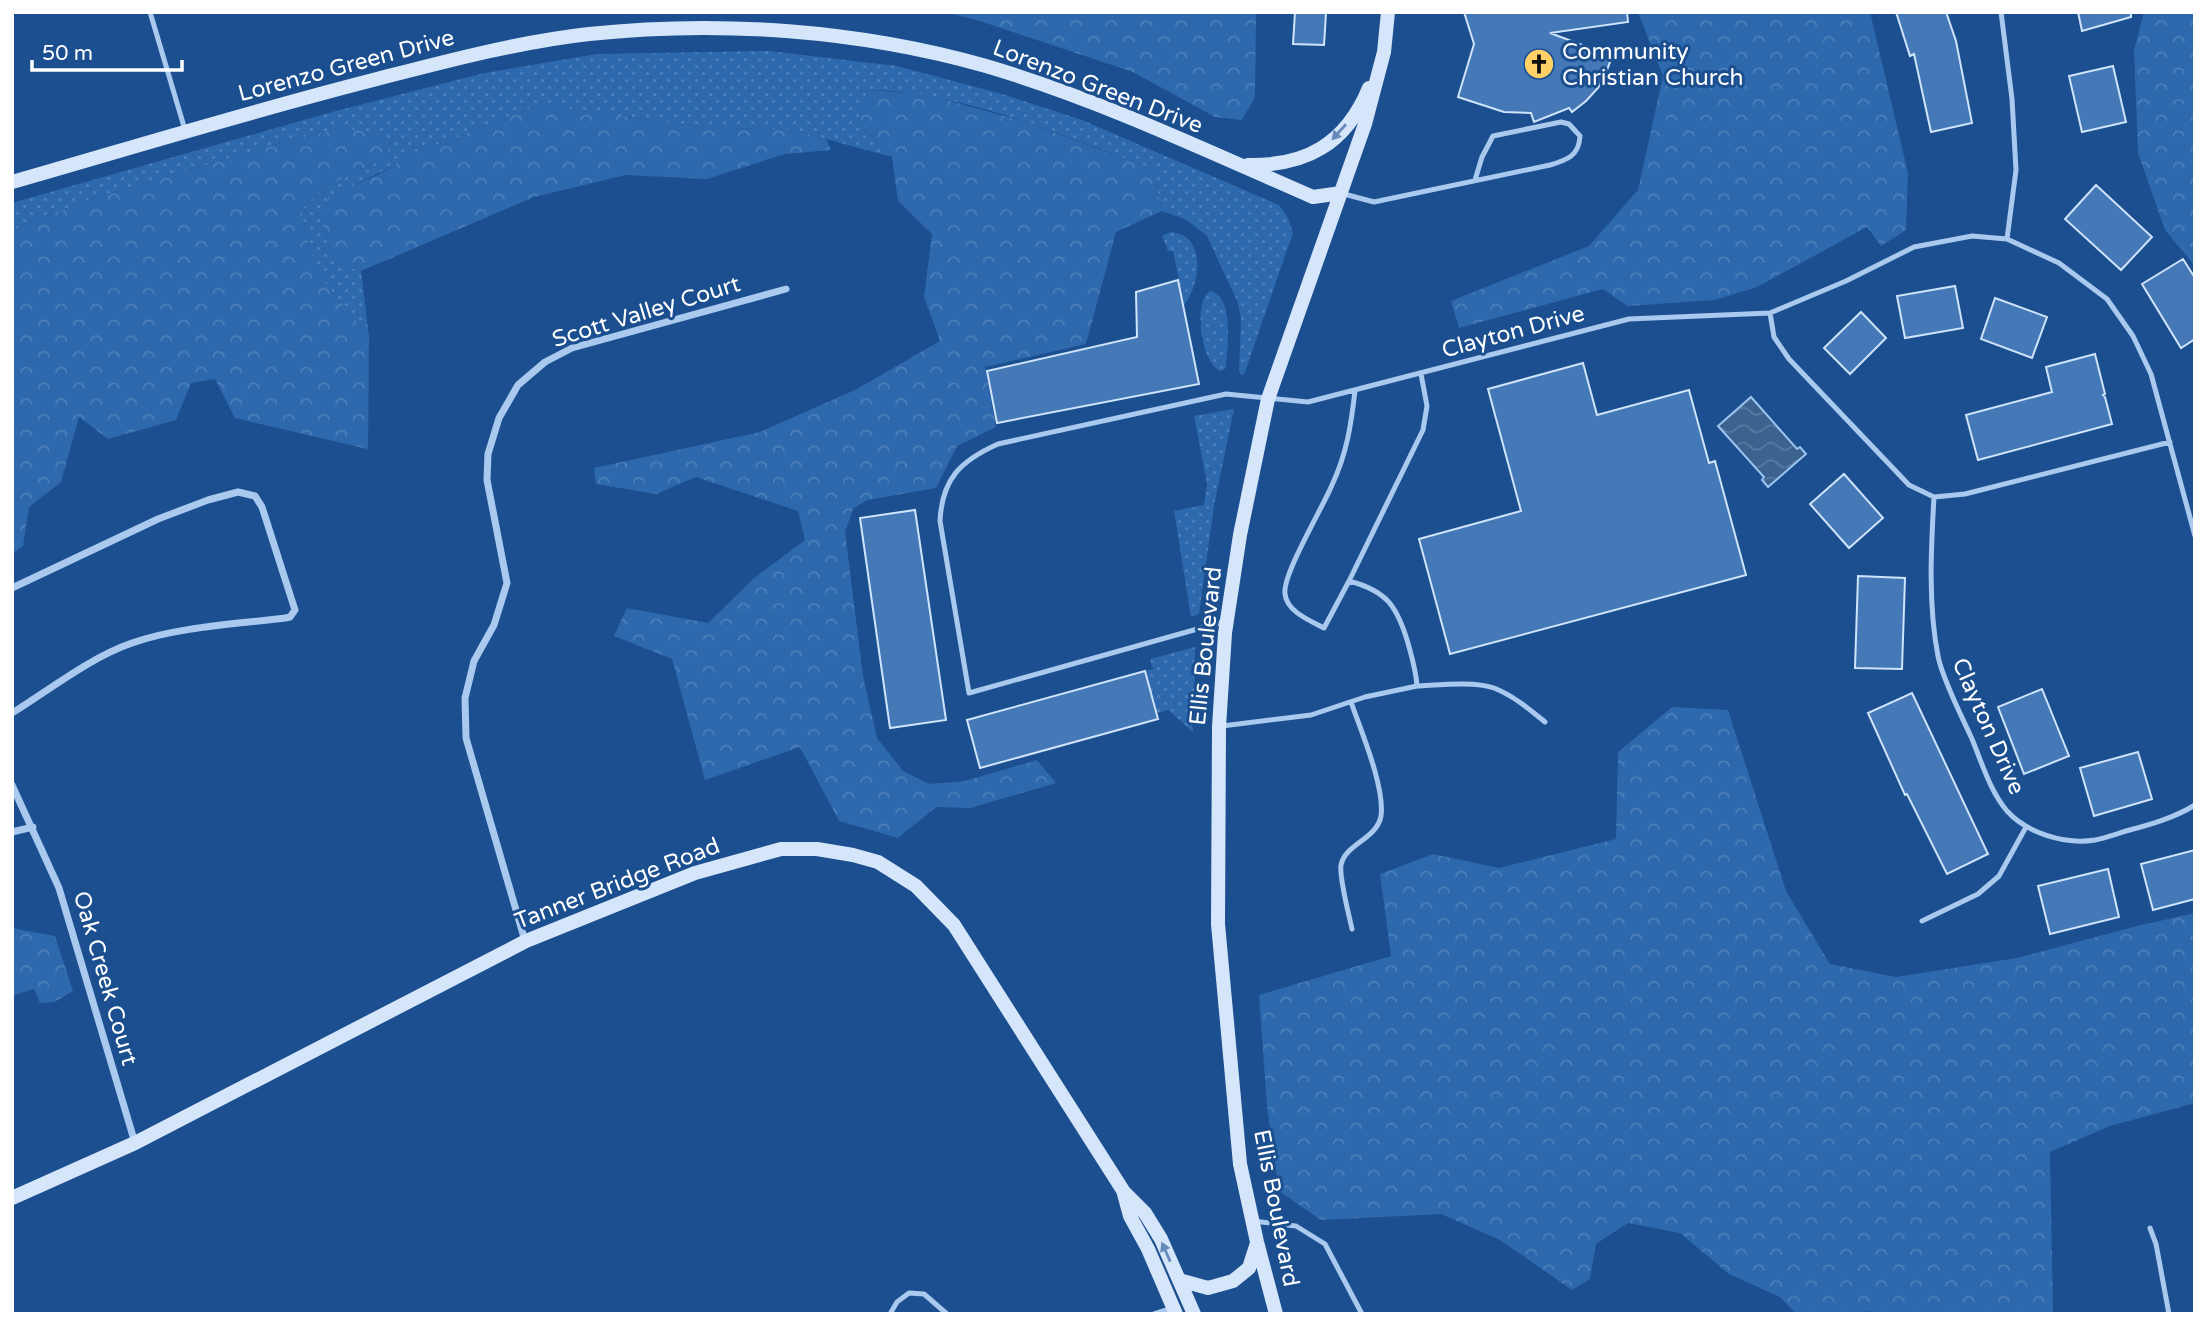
<svg xmlns="http://www.w3.org/2000/svg" width="2207" height="1326" font-family="'Varela Round',sans-serif">
<defs>
<pattern id="grass-dots" width="8" height="8" patternUnits="userSpaceOnUse" patternTransform="scale(1.75)"><rect width="8" height="8" fill="#2e69ad"/><path d="M2 2h.1M6 6h.1" fill="none" stroke="#4d80b9" stroke-width="1.8" stroke-linecap="round"/></pattern>
<pattern id="forest-crowns" width="20" height="18" patternUnits="userSpaceOnUse" patternTransform="scale(1.75)"><rect width="20" height="18" fill="#2e69ad"/><path d="M2 6a3 3 0 1 1 6 0M12 15a3 3 0 1 1 6 0" fill="none" stroke="#4d80b9"/></pattern>
<pattern id="water-waves" width="16" height="10" patternUnits="userSpaceOnUse" patternTransform="scale(1.75)"><rect width="16" height="10" fill="#3c6290"/><path d="M0 5q4-4 8 0t8 0" fill="none" stroke="#597aa1"/></pattern>
</defs>
<rect width="100%" height="100%" fill="#1b4f8f"/>
<path fill="url(#grass-dots)" d="M769 51 897 66 1002 94 1082 120 1279 205 1288 218 1293 233 1245 372 1241 375 1239 370 1241 320 1238 303 1207 236 1187 220 1162 211 1153 169C1066 137 960 90 867 90L860 124 892 157 789 129 707 128 539 105 470 131 449 142 423 147 394 166 329 197 322 225 335 264 361 271 369 337 318 274 304 229 302 209 326 186 390 156 342 128 288 141 87 200 12 230V203L332 112 484 73 597 54Z
M1170 232C1207 234 1201 284 1184 305L1173 251H1168L1162 236Z
M1210 291C1235 296 1227 348 1226 368L1221 371C1202 366 1192 303 1210 291Z
M1234 409 1214 506 1199 614 1191 617 1174 511 1204 505 1207 484 1194 416Z
M1195 647 1194 705 1191 713 1193 732 1168 710 1157 713 1145 671 1153 669 1150 659Z"/>
<path fill="url(#forest-crowns)" d="M945 12H1256L1255 97 1242 120 1215 117 1133 72 980 21Z
M1638 12H1870L1908 173 1906 230 1881 246 1867 227 1757 287 1715 300 1627 306 1603 289 1459 328 1451 301 1589 246 1638 190 1663 76Z
M2144 12H2195V266L2165 230 2138 153 2134 50Z
M867 90 925 94 1026 122 1153 169 1162 211 1116 232 1086 344 985 367 996 427 957 446 936 488 867 500 853 509 845 532 863 676 877 738 903 771 929 784 965 781 1037 760 1056 783 970 808 936 807 898 838 839 821 800 747 705 780 672 659 614 636 627 608 708 623 753 579 805 540 798 511 696 477 656 494 596 484 594 468 760 432 855 390 940 341 924 297 932 234 898 201 892 157 860 124Z
M539 105 707 128 789 129 826 139 831 150 785 154 707 179 626 175 534 197 361 271 335 264 322 224 329 196 382 173 423 147 449 142 470 131Z
M342 128 383 134 390 156 326 186 302 209 304 229 318 274 369 337 368 449 235 418 215 379 191 383 176 420 108 439 79 417 61 482 29 507 23 546 12 554V230L87 200 288 141Z
M1672 707 1728 710 1786 891 1830 964 1896 977 2017 958 2137 926 2195 913V1103L2110 1126 2050 1152 2053 1314H1880L1868 1311 1866 1314H1796L1780 1297 1729 1274 1680 1233 1628 1223 1596 1244 1590 1279 1572 1290 1500 1240 1441 1214 1321 1220 1279 1191 1267 1106 1259 995 1391 956 1380 874 1433 854 1499 868 1616 839 1618 752Z
M12 928 55 936 73 991 54 1002 40 1003 34 989 12 996Z"/>
<path fill="url(#water-waves)" stroke="#9cc4f0" stroke-width="2" d="M1751 397 1797 449 1800 447 1806 454 1768 487 1762 480 1764 477 1718 426Z"/>
<path fill="#4478b7" stroke="#cfe3fa" stroke-width="2" d="M1295 12 1326 13 1324 45 1293 44Z
M1464 12H1627L1628 22 1550 33 1612 56 1606 73 1598 88 1586 101 1572 112 1569 108 1534 122 1531 113 1504 112 1458 97 1474 44Z
M1896 12H1946L1956 41 1972 123 1931 132 1914 54 1910 56Z
M2078 12H2131V17L2082 31Z
M2113 66 2126 122 2082 132 2069 76Z
M2096 185 2152 237 2121 270 2065 219Z
M2183 259 2195 278V339L2181 348 2142 284Z
M1178 280 1199 384 997 423 987 371 1137 337 1136 292Z
M1955 286 1963 328 1905 338 1897 296Z
M1995 298 2047 317 2032 358 1981 339Z
M1861 312 1886 338 1850 374 1824 348Z
M2095 354 2105 394 2103 395 2105 397 2112 424 1978 460 1966 415 2052 392 2046 367Z
M1583 363 1597 415 1689 390 1709 463 1715 461 1746 575 1450 654 1419 539 1521 511 1488 389Z
M1844 474 1883 518 1849 548 1810 504Z
M915 510 946 720 890 728 860 518Z
M1858 576 1905 578 1902 669 1855 668Z
M1145 671 1158 719 980 768 967 720Z
M2042 689 2069 756 2024 774 1998 707Z
M1912 693 1988 854 1947 874 1907 794 1905 795 1868 713Z
M2138 752 2152 799 2094 816 2080 768Z
M2195 850V899L2153 910 2141 864Z
M2108 869 2119 917 2050 934 2038 886Z"/>
<g fill="none" stroke-linecap="round" stroke-linejoin="round">
<path stroke="#a9c9ee" stroke-width="5" d="M150 12 185 130
M2001 12 2012 99 2016 170 2007 239
M1344 194 1374 202 1550 165C1567 160 1579 156 1580 136L1569 124 1561 122 1493 136 1482 157 1475 180
M1770 313 1774 337 1789 359 1909 485 1934 497 1965 494 2170 442
M1934 497C1931 548 1928 605 1938 656 1942 678 1962 717 1972 739 1982 763 1990 791 2007 811 2027 833 2065 845 2095 840 2105 838 2116 834 2126 831 2149 825 2174 818 2195 805
M1349 581 1324 628C1311 621 1287 612 1285 594 1282 575 1323 507 1332 485 1347 453 1351 425 1355 391
M1226 621 969 693 940 521C942 479 960 461 998 444L1226 394 1308 402 1629 319 1770 313 1846 281 1914 247 1972 236 2007 239 2059 263 2107 299 2133 336 2151 374 2195 536
M1417 686C1439 685 1474 681 1494 688 1514 696 1529 709 1545 722
M1351 702C1361 731 1385 787 1381 816 1377 839 1345 844 1341 865 1339 877 1349 915 1352 929
M1222 726 1311 715 1365 697 1417 686C1416 670 1412 658 1408 643 1397 606 1387 591 1349 581L1423 430 1427 406 1421 374
M1922 921 1978 894 1999 876 2026 827
M1253 1221 1296 1226 1325 1244 1362 1314
M2150 1228 2156 1244 2169 1314
M890 1314 897 1302 909 1293 924 1294 947 1314
M1154 1314 1173 1308"/>
<path stroke="#a9c9ee" stroke-width="7" d="M12 588 158 519 208 500 238 492 255 496 262 507 295 610 290 617 285 618C237 624 177 627 132 643 91 657 49 690 12 713
M12 785 59 888 135 1143
M12 832 33 827
M525 941 466 738 465 698 474 661 494 625 507 583 487 480 488 454 499 418 518 385 545 362 572 348 786 289"/>
<path stroke="#d6e6fa" stroke-width="14" d="M1248 165C1306 166 1346 144 1369 88
M12 182C134 147 255 110 377 79 447 61 518 42 589 34 720 20 859 30 986 66 1098 99 1205 150 1313 197L1341 193
M1124 1194 1130 1216 1148 1249 1176 1314
M12 1198 135 1143 526 941 695 873 781 849H817L853 855 878 862 916 886 954 925 1124 1192 1145 1213 1161 1239 1194 1314
M1179 1280 1208 1288 1233 1281 1249 1268 1257 1243
M1276 1314 1257 1242 1240 1164 1218 924 1219 727 1225 633 1240 535 1268 399 1365 124 1384 52 1388 12"/>
</g>
<defs><path id="oneway-solid" d="M-6-.8H1V-3.2L6.5 0L1 3.2V.8H-6Z" transform="scale(1.75)"/></defs>
<g fill="#668bba">
<use href="#oneway-solid" transform="translate(1339 132) rotate(132)"/>
<use href="#oneway-solid" transform="translate(1166 1252) rotate(-114)"/>
</g>
<defs>
<g id="church-disc" transform="scale(1.575)"><circle r="9.5" fill="#ffd166" stroke="#1b4f8f"/><path d="M-1.2-6h2.4v3.5h3.3v2.4h-3.3V6h-2.4V-.1h-3.3v-2.4h3.3Z" fill="#111"/></g>
</defs>
<g fill-rule="evenodd">
<use href="#church-disc" x="1539" y="64"/>
</g>
<g text-anchor="middle" stroke-width="6" stroke-linejoin="round" paint-order="stroke">
<g font-size="23" fill="#fff" stroke="#1b4f8f" text-anchor="start">
<text x="1562" y="59">Community<tspan x="1562" dy="26">Christian Church</tspan></text>
</g>
<g font-size="23" fill="#fff" stroke="#1b4f8f">
<text transform="translate(346 65) rotate(-15)" y="8">Lorenzo Green Drive</text>
<text transform="translate(1098 86) rotate(21)" y="8">Lorenzo Green Drive</text>
<text transform="translate(646 311) rotate(-17)" y="8">Scott Valley Court</text>
<text transform="translate(1513 331) rotate(-15)" y="8">Clayton Drive</text>
<text transform="translate(1205 646) rotate(-84)" y="8">Ellis Boulevard</text>
<text transform="translate(1989 726) rotate(66)" y="8">Clayton Drive</text>
<text transform="translate(617 883) rotate(-21)" y="8">Tanner Bridge Road</text>
<text transform="translate(106 978) rotate(74)" y="8">Oak Creek Court</text>
<text transform="translate(1277 1208) rotate(79)" y="8">Ellis Boulevard</text>
</g>
</g>
<rect width="2207" height="1326" fill="none" stroke="#ffffff" stroke-width="28"/>
<path d="M32 60v10h150v-10" fill="none" stroke="#ffffff" stroke-width="3.5"/>
<text x="42" y="60" font-size="21" fill="#ffffff" stroke="#1b4f8f" stroke-width="5" paint-order="stroke">50 m</text>
</svg>
